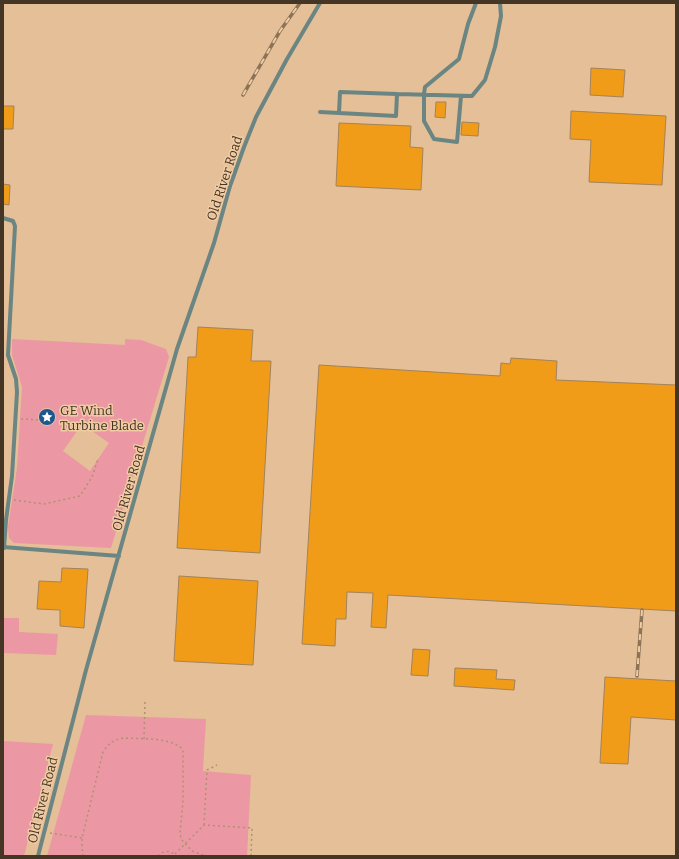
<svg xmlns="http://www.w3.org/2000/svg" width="679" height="859" font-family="Bitter,serif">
<rect width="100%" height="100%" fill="#e4bf97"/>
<path fill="#ec97a4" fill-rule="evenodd" d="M12 339 125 345V339L141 340 166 349 169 357 111 548 14 543 9 538 8 527 17 468 22 387 12 355ZM82 424 109 443 90 471 63 451Z
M3 618H19V632L58 634 56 655 3 653Z
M86 715 206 719 203 771 251 775 247 856H47Z
M3 741 53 744 24 856H3Z"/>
<path fill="#f09c19" stroke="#a4825b" d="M591 68 625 70 623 97 590 95Z
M436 102H446L445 118 435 117Z
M3 106H14L13 129H3Z
M571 111 666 116 662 185 589 182 591 140 570 139Z
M462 122 479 123 478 136 461 135Z
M339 123 411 126 410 147 423 148 421 190 336 186Z
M3 184 10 185 9 205 3 204Z
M198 327 253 330 251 361H271L260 553 177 548 188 357H196Z
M511 358 557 361 556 380 676 385V611L388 595 386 628 371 627 373 593 347 592 346 619H336L335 646 302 644 319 365 500 376 501 363 510 364Z
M62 568 88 569 84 628 60 626V610L37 609 39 581 61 582Z
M179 576 258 581 253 665 174 661Z
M413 649 430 650 428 676 411 675Z
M455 668 497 670 496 679 515 680 514 690 454 686Z
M605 677 676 681V720L631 717 628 764 600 763Z"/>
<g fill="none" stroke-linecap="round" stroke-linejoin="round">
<path stroke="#af9171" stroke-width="1.5" stroke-dasharray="2 3" stroke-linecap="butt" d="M21 419 43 420
M14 500 44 504 80 496 92 477 98 459
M144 739 145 702
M204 825 207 770 217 765
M50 833 82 838
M175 854 204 825 252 828 251 856
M83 856 82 847V838L103 752C109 743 113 740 123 738 139 739 173 737 183 750V801L180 833 181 839 192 851 206 856
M158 856C164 850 171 850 176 856"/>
<path stroke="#6b8583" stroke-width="4" d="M397 94 472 96 485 80 495 47 501 16 500 3
M461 96 457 142 434 139 424 121V94L425 87 459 59 468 24 476 3
M320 112 396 116 397 94 340 92 339 113
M3 218 13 221 15 226 8 355 16 379 17 392 12 476 6 520 4 548
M3 547 119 556
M38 856 86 670 177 349 214 243 230 186 244 147 256 117 287 59 320 3"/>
<g stroke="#8c7358" stroke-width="3.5">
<path id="rail" d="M243 95 280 31 300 3
M637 676 642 610"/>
</g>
<use href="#rail" stroke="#f1cca3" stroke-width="2" stroke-dasharray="6" stroke-linecap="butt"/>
</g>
<defs>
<g id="sight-disc" transform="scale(0.9)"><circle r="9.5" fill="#1c588e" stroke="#f1cca3"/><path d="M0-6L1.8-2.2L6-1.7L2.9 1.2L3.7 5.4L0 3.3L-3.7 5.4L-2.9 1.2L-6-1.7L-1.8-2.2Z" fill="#fff"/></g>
</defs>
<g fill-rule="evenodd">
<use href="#sight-disc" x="47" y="417"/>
</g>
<g text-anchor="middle" stroke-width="3" stroke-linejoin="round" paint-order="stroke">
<g font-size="13" fill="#443525" stroke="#f1cca3">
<text transform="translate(224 178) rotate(-72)" y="5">Old River Road</text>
<text transform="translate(128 488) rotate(-74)" y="5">Old River Road</text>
<text transform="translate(42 800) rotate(-76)" y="5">Old River Road</text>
</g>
<g font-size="13" fill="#443525" stroke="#f1cca3" text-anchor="start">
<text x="60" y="415">GE Wind<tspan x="60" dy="15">Turbine Blade</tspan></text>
</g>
</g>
<rect width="679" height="859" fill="none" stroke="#443525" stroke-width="8"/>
</svg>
